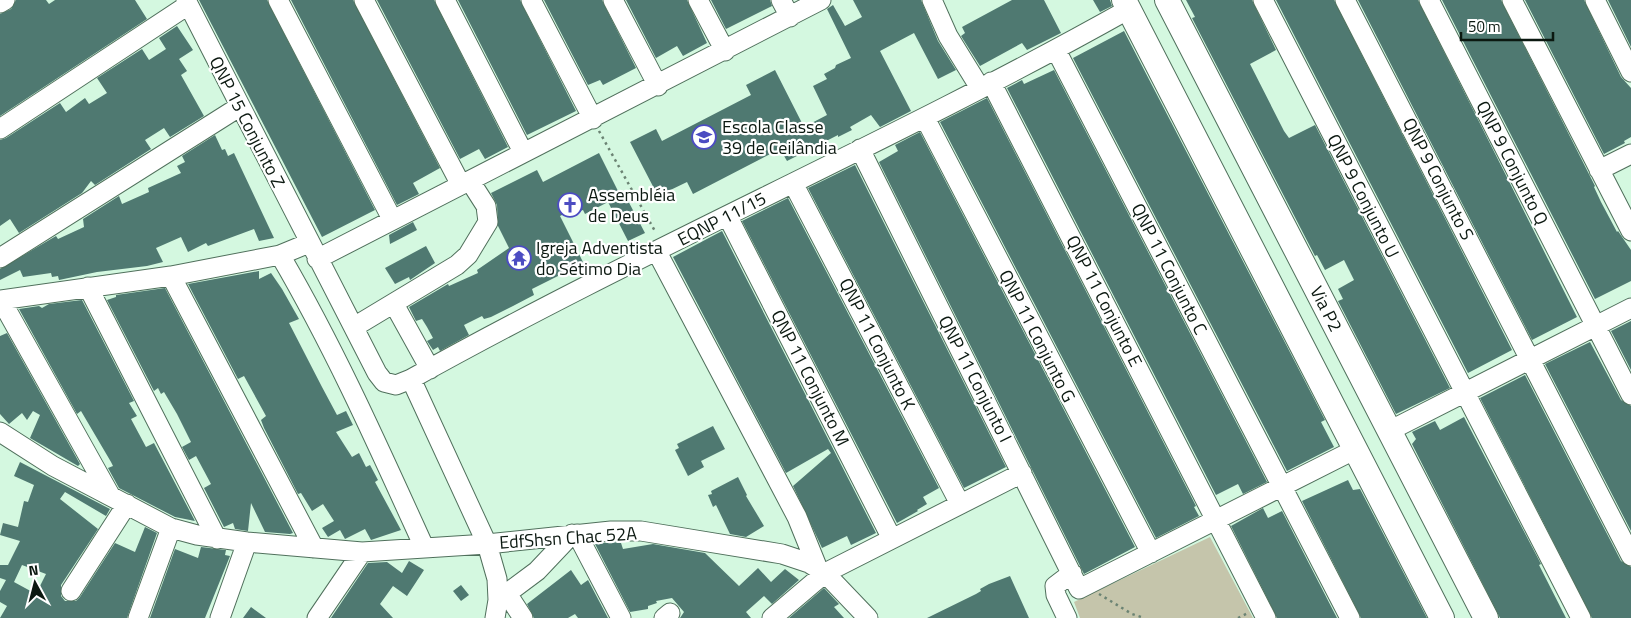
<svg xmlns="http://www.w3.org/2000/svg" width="1631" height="618" font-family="'Titillium Web',sans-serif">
<rect width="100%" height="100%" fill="#d4f8e0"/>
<path fill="#c5c5ab" d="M1210 537 1253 618H1080L1074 602Z"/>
<path fill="#4f7971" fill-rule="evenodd" d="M16 0H46L49 4 55 0H135L147 19 0 116V14L11 9Z
M199 0H267L375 210 322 237Z
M291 0H353L440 168 413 183 419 194 397 205Z
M377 0H434L508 147 506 148 485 159 479 149 460 159Z
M458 0H520L576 111 527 135Z
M544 0H602L636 68 603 85 600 80 588 85Z
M626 0H687L707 43 683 56 677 46 656 58Z
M711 0H770L772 6 726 29Z
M853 0H921L938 41 956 70 938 79 914 33 880 51 911 111 880 127 871 115 850 127 852 130 838 137V135L787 161 780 149 693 194 687 182 658 196 630 142 656 129 662 141 751 95 746 85 775 70 804 127 827 115 813 86 827 79 824 74 835 68 836 65 851 58 827 9 833 5 845 26 862 17Z
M1012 0H1044L1061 33 1027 50 1022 43 980 66 961 36 965 33 962 27Z
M1093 0H1110L1112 6 1100 12Z
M1186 0H1252L1276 50 1250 64 1284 131 1289 138 1315 125 1450 388 1396 414 1338 301 1343 299 1338 289 1354 280 1344 260 1325 270 1317 255 1315 256 1192 18 1195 17Z
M1276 0H1334L1512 350 1468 373Z
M1358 0H1418L1577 317 1532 340Z
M1442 0H1501L1595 186 1594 187 1601 202 1617 232 1618 231 1631 250V281L1595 299Z
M1525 0H1584L1621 77 1631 88V137L1624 141 1625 143 1604 154Z
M1608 0H1631V47Z
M177 26 193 50 179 59 187 71 181 75 204 116 170 137 164 128 145 140 151 149 95 185 91 181 82 193 19 233 10 219 0 226V140L6 138 60 103 66 112 85 98 89 104 107 93 97 78 142 49 149 60 166 49 159 38Z
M1124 31 1325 420 1321 422 1334 447 1287 471 1073 58Z
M1054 70 1267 482 1243 494 1238 484 1216 495 1007 88 1022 80 1024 84Z
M987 98 1196 506 1194 507 1199 516 1156 538 940 122Z
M920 132 1135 547 1084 574 879 162 898 151 895 145Z
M215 135 222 150 225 149 228 156 234 153 274 238 259 241 254 229 208 246 206 243 188 252 181 237 156 248 163 262 147 266 97 272 59 280 58 276 52 277 51 273 23 277 20 270 0 280V269L56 236 58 239 84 227 83 219 119 196 122 204 149 192 148 188 181 173 177 166 185 162 182 156Z
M599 153 621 197 625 195 645 233 628 241 608 202 585 214 583 210 580 211 578 207 560 216 586 268 570 276 568 271 532 289 534 295 513 306 491 317 484 319 482 316 464 325 469 335 440 351 438 347 433 350 427 341 433 338 427 327 422 319 416 321 409 307 448 284 449 286 478 273 477 270 509 248 498 226 497 205 491 193 537 170 543 182Z
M855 165 1006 467 964 488 808 188Z
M788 198 939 488 923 497 927 504 917 510 918 511 897 523 742 221Z
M413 222 417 230 390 244 389 235Z
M722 231 876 533 851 545 847 536 822 548 793 486 831 453 828 449 786 473 673 257Z
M426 246 435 263 410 280 409 277 395 284 385 268Z
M259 271V279L271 273 282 289 299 319 289 323 322 387 337 415 346 411 353 425 336 432 352 457 359 453 366 467 370 465 378 480 375 482 401 530 371 540 365 529 345 539 340 530 328 537 322 528 334 521 323 504 312 511 301 493 298 494 264 428 261 420 266 416 244 376 238 379 188 284Z
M165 288 293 533 290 534 265 532 251 503 248 531 235 529 233 523 224 527 204 488 211 484 196 456 189 460 182 447 191 442 177 414 164 392 161 394 158 388 154 391 107 300 116 297V295Z
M82 300 134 401 129 403 137 416 131 419 146 447 154 443 195 521 175 517 119 488 108 468 113 466 111 462 81 411 77 414 19 309 39 306 42 308 49 304Z
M1631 321V370L1611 331Z
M7 333 80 464 78 466 30 438 40 415 33 411 27 420 22 413 9 424 0 414V336Z
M1590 342 1621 400 1631 406V531L1545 364Z
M1525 375 1621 561 1631 567V618H1592L1480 398Z
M1464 417 1541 564 1539 565 1566 618H1500L1412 444 1416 439 1412 432 1435 421 1440 430Z
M713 426 725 449 701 461 704 467 688 476 675 450 679 448 677 444Z
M20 462 110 509 106 516 65 492 60 499 98 529 61 585V596L65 601H76L80 597 115 543 135 552 145 527 157 533 127 618H0L7 606 0 602V591L6 580 0 578V565H8L20 541 0 535 3 523 18 527 24 501 28 502 34 485 14 476ZM22 565 46 574 36 594 14 582Z
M738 477 747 495 746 496 764 526 746 537 730 534 716 505 713 507 708 495 712 494 711 491Z
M1348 480 1353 490 1360 489 1427 618H1361L1302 501Z
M1263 508 1268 518 1282 511 1337 618H1277L1231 526Z
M612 542 621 543 623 549 653 544 705 553 739 586 758 568 771 582 785 569 799 580 772 604 764 596 746 612 751 618H680L684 612 672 598 656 601 657 603 648 606V609L630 612 595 544Z
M201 547 226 550 225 555 230 556 205 618H150L175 549 198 558Z
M409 561 424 570 407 596 393 586 380 604 393 618H331L368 563 387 562 402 573Z
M571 570 581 585 588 580 608 618H578L575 614 568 618H534L527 604Z
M1010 576 1029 618H927L976 594 981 591 980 589 989 584Z
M461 585 469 595 461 601 453 591Z
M824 588 839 604 834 607 844 618H789Z
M251 607 266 618H243Z"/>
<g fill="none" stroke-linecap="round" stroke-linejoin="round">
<g stroke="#50705c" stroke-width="21">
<path id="minor" d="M186 0 377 373 384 382 396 385 411 379C646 248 894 141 1129 9
M278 0 392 219
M364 0 461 185
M445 0 523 152
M531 0 593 119
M613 0 658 86
M698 0 725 51
M781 0 790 17
M932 0 948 36 980 88
M1263 0 1581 618
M1345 0 1631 556
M1429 0 1631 395
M1512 0 1631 231
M1595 0 1631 72
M0 3 5 0
M1056 50 1350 618
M991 82 1266 618
M925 118 1151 553
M0 129 188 5
M860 149 1079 589 1356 449
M1599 170 1631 154
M793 183 960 504
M728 217 892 539
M657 252 797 517 818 569
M280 255C335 349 379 448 424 547
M0 258 239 107
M317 259 821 0
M171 276 314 548
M88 287 217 539
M0 300 171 276 280 255 309 243
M1 300 110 495
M394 304 430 369
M354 327 457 265 468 255 488 222 486 206 470 181
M411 379 487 544 497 579 498 600 495 618
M1389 431 1631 308
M0 432 53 466 171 528 197 535 247 542 362 552 487 544 611 531H641L782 554 809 563 825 573 868 618
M577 534 621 618
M71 591 127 504
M508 595 523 618
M498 600 537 571 572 534
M138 618 171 528
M220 618 247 542
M317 618 362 552
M664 618 670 613
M772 618 825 573 1022 473
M1067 618 1056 595 1055 586 1072 573"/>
</g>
<g stroke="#50705c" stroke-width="26">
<path id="major" d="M1124 0 1442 618
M1167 0 1486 618"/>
</g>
<path stroke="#6b8373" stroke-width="2.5" stroke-dasharray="2.5 4" stroke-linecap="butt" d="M599 131 656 233
M1099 594 1132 614 1144 618
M1238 618 1248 613"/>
<use href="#minor" stroke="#fff" stroke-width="19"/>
<use href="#major" stroke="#fff" stroke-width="24"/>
</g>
<defs>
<g id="school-ring" transform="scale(1.25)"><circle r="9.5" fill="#fff" stroke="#4c4cc2" stroke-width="1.5"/><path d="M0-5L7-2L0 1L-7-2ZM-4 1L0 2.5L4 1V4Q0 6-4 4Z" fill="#4c4cc2"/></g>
<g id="church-ring" transform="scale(1.25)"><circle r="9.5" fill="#fff" stroke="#4c4cc2" stroke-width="1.5"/><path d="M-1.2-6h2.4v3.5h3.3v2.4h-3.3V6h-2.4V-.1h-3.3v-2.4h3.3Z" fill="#4c4cc2"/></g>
<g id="temple-ring" transform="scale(1.25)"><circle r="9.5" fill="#fff" stroke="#4c4cc2" stroke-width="1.5"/><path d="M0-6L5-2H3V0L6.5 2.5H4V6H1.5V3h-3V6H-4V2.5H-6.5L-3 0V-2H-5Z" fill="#4c4cc2"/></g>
</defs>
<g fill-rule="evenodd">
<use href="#school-ring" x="704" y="137"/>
<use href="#church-ring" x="570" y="205"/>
<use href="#temple-ring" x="519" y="258"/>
</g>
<g text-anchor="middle" stroke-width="4.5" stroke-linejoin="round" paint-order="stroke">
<g font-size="18" fill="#0b1810" stroke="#fff">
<text transform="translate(247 122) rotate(63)" y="6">QNP 15 Conjunto Z</text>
<text transform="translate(1512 163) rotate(63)" y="6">QNP 9 Conjunto Q</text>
<text transform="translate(1438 179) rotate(63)" y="6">QNP 9 Conjunto S</text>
<text transform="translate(1363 196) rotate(63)" y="6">QNP 9 Conjunto U</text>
<text transform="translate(722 219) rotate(-27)" y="6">EQNP 11/15</text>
<text transform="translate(1169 269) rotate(63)" y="6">QNP 11 Conjunto C</text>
<text transform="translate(1104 301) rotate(63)" y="6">QNP 11 Conjunto E</text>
<text transform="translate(1326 309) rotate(63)" y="6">Via P2</text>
<text transform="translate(1037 336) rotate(63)" y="6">QNP 11 Conjunto G</text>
<text transform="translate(877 344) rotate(63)" y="6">QNP 11 Conjunto K</text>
<text transform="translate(810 378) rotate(63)" y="6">QNP 11 Conjunto M</text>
<text transform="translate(975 379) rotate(63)" y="6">QNP 11 Conjunto I</text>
<text transform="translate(568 538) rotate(-4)" y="6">EdfShsn Chac 52A</text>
</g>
<g font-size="18" fill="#0b1810" stroke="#fff" text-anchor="start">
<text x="722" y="133">Escola Classe<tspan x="722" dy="21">39 de Ceilândia</tspan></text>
<text x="588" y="201">Assembléia<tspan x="588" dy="21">de Deus</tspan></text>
<text x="536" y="254">Igreja Adventista<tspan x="536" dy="21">do Sétimo Dia</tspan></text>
</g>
</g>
<g transform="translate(35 583) rotate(353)" stroke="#ffffff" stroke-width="4" paint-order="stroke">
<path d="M0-4L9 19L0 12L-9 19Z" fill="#0b1810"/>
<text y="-8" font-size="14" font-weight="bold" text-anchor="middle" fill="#0b1810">N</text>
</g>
<path d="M1461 32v8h92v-8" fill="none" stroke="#0b1810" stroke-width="2.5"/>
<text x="1468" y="32" font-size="15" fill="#0b1810" stroke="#ffffff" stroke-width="4" paint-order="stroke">50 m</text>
</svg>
